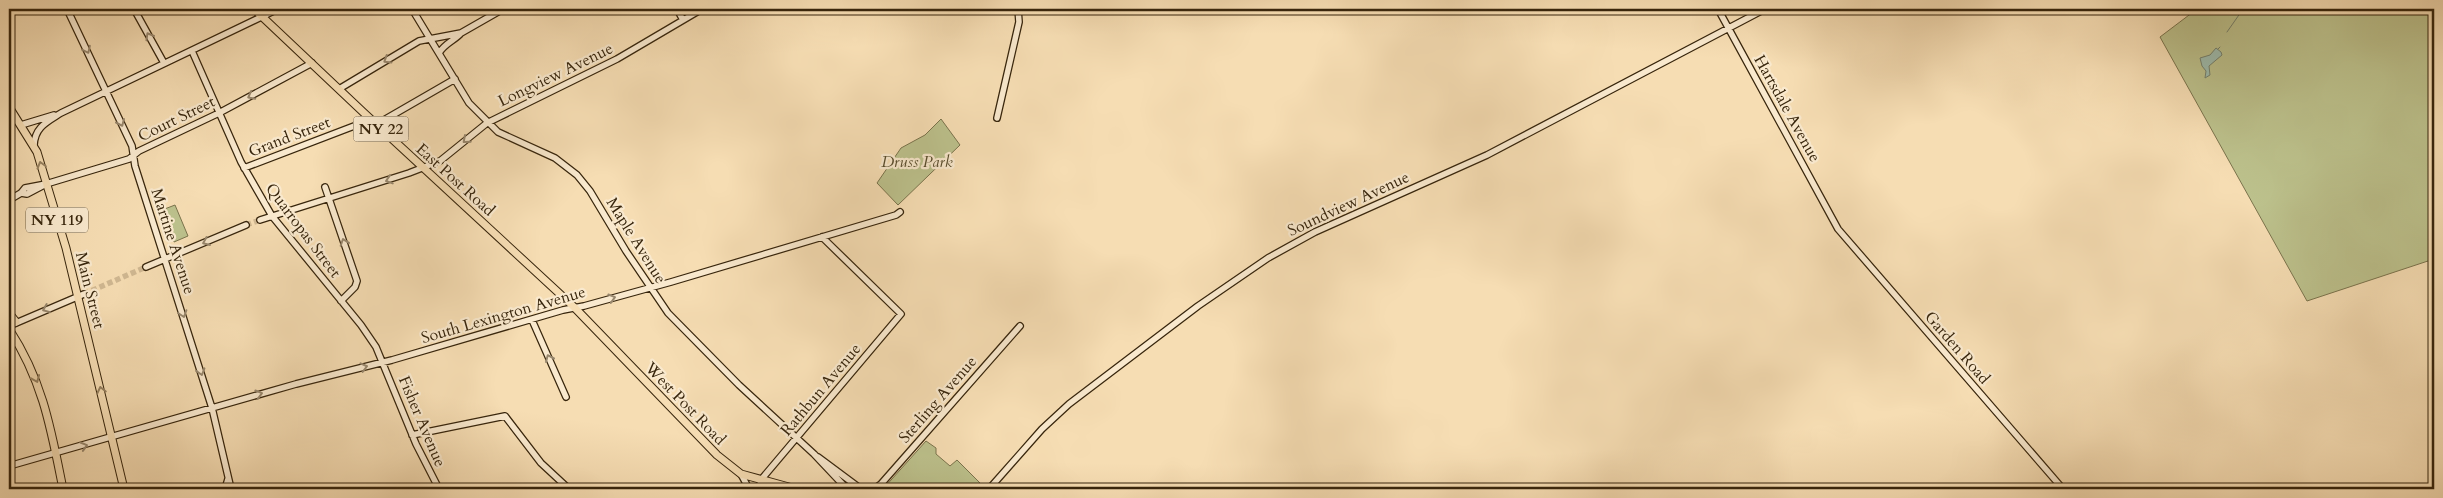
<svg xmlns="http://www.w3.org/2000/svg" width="2443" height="498" font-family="Cardo,serif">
<rect width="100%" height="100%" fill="#f6ddb3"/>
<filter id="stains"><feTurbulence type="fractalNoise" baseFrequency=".004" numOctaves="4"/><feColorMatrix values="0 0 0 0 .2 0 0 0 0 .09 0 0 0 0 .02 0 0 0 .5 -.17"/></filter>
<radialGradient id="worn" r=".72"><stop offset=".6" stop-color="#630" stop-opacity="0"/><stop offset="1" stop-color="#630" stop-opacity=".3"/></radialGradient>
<path fill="#bcc18c" stroke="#7a734c" d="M2197 9H2434V259L2307 301 2160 37Z
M941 119 960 145 898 205 877 183 901 148 925 135Z
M175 205 188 236 174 242 162 210Z
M926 441 936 448V454L950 466 957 460 985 488 883 489Z"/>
<path fill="#9dbcae" stroke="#74806d" d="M2216 48 2221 52 2222 55 2209 66 2210 75 2205 78 2206 71 2202 66 2200 58 2210 55Z"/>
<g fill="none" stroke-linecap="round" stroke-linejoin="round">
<path stroke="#74806d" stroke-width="1" d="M2227 32 2241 12
M2218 49 2220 47"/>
<path stroke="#d0b892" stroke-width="5.5" stroke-dasharray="5.5 3" stroke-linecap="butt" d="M246 225 260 220
M84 294 146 267"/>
<g stroke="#37250c" stroke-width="8">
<path id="secondary" d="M67 9 132 146 135 166 212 408 231 489
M134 9 164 63
M412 9 469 103 498 132 555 158 577 175 590 191 626 251 668 313 739 385 814 454 847 489
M677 9 683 20
M1718 9 1838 229 2063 489
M192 51 241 162 272 216 361 325 376 347 416 444 439 489
M439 53C445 43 454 41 461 33
M339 89 419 41 461 33 503 9
M997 118 1019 22 1018 9
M21 125 54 115
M34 145C35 127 47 122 61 113L278 9
M244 168 362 123 384 120 455 79
M325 187 357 281 355 287 341 301
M21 193 27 194 46 184 129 159 139 151 219 113 312 63
M9 200 21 193 25 188 46 184
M260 220 409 173 440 161 487 123 617 59 702 9
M146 267 246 225
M532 320 566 397
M9 326 84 294
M412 435 505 416 541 463 569 489
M818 457 861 489
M9 466 296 384 392 360 563 310 584 306 671 282 896 215 900 212
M741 474 749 489
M760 481 901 314 822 237
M225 489 228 479
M874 489 881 484 1020 326
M989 489 1042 429 1069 404 1198 306 1268 258 1315 232 1487 155 1765 9"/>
</g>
<g stroke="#37250c" stroke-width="9">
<path id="primary" d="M254 9 363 112 574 307 717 455 741 474 796 489
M9 107 37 152 66 248 124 489
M9 313 16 322
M9 329C43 381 51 429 63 489"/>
</g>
<use href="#secondary" stroke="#f9e9ce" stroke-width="5.5"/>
<use href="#primary" stroke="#f6ddb3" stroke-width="7"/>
</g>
<defs><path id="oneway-chevron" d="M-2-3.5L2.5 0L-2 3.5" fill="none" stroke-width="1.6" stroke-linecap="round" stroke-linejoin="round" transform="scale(1.25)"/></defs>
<g stroke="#98876d">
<use href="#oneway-chevron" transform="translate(149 36) rotate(-120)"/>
<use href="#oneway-chevron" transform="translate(87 50) rotate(64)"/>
<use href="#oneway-chevron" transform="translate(387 60) rotate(148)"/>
<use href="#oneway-chevron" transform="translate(251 96) rotate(152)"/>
<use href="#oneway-chevron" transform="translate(121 123) rotate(66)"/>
<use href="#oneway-chevron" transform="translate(466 140) rotate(139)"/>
<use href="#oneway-chevron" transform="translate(389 180) rotate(162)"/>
<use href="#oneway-chevron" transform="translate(206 242) rotate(157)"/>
<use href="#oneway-chevron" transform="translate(344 242) rotate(-109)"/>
<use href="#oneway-chevron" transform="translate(612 298) rotate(-16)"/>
<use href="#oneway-chevron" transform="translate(46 309) rotate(158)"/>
<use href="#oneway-chevron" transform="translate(183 314) rotate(72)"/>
<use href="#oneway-chevron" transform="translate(549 358) rotate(-114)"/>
<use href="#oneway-chevron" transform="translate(364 367) rotate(-14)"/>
<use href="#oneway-chevron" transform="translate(201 372) rotate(73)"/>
<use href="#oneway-chevron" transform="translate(259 394) rotate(-16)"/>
<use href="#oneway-chevron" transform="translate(84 446) rotate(-17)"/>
</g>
<g stroke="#968160">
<use href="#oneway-chevron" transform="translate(41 165) rotate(-106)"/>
<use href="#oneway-chevron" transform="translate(36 379) rotate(67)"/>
<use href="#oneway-chevron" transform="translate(101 390) rotate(-103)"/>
</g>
<g text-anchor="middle" stroke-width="4.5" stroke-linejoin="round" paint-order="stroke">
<g fill="#f9e9ce" stroke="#716046" stroke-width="1">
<rect x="353.5" y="116.5" width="55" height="25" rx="4"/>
<rect x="26" y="207.5" width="62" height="25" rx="4"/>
</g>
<g font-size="15" font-weight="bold" fill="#37250c">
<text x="381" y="134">NY 22</text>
<text x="57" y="225">NY 119</text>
</g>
<g font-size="16" fill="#37250c" stroke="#f9e9ce">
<text transform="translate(555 74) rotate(-26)" y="6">Longview Avenue</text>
<text transform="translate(1788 108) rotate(61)" y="6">Hartsdale Avenue</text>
<text transform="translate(176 118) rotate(-26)" y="6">Court Street</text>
<text transform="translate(289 136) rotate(-21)" y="6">Grand Street</text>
<text transform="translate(456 179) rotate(42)" y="6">East Post Road</text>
<text transform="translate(1348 203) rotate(-25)" y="6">Soundview Avenue</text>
<text transform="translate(304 230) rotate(53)" y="6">Quarropas Street</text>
<text transform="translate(637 240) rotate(58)" y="6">Maple Avenue</text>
<text transform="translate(174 241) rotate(72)" y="6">Martine Avenue</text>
<text transform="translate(91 290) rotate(76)" y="6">Main Street</text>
<text transform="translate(503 314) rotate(-16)" y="6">South Lexington Avenue</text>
<text transform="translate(1958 347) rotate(49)" y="6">Garden Road</text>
<text transform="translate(820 389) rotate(-50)" y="6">Rathbun Avenue</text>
<text transform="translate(937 399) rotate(-49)" y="6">Sterling Avenue</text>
<text transform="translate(686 403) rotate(46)" y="6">West Post Road</text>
<text transform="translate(423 421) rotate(67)" y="6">Fisher Avenue</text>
</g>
<g font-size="16" font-style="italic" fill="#584c2c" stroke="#f9e9ce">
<text x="917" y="167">Druss Park</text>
</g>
</g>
<rect width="2443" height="498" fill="none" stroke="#f6ddb3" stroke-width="30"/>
<rect x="10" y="10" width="2423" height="478" fill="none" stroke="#37250c" stroke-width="2.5"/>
<rect x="15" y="15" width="2413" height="468" fill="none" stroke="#37250c"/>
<rect width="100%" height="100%" filter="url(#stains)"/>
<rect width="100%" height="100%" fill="url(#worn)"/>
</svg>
